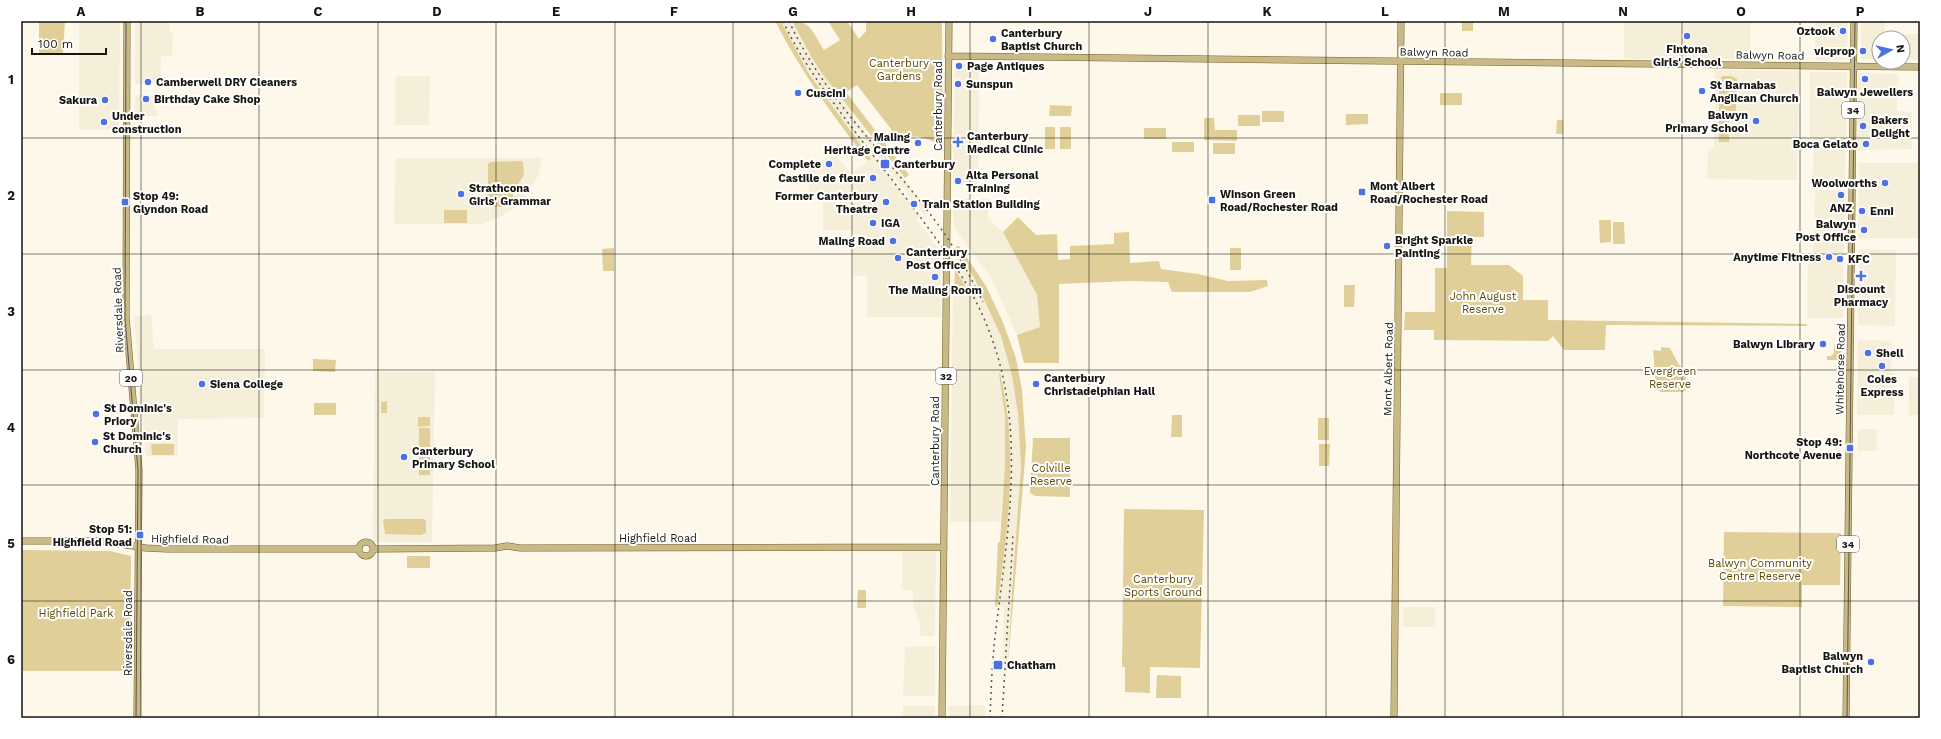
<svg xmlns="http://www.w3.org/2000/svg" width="1941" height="739" font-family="'Work Sans',sans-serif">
<rect width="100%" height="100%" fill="#fdf8ea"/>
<path fill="#f5eed8" d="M79 21H120L119 130H79Z
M135 21H170V33H173L172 56H161L160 84H135Z
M781 21H792L812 58 823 75 852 112 851 114 925 206 926 217 847 117 846 118 919 216 916 219 941 252V317H867V276H853V230H823V194H809V163H820L834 152 851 174 871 159 809 74Z
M1624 21H1750L1751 59H1624Z
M1815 21H1848L1847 60H1815Z
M1861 21H1885L1884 38H1879V59H1861Z
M1889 34H1920V60L1903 59V38H1889Z
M955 64H979L978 185 953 184Z
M1715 70 1799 71 1797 180 1707 179 1708 149H1714Z
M1810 72H1847L1845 182 1813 181 1814 138H1810Z
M1858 73 1898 74 1897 111 1912 112V149L1857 150Z
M397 76H430L429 125H395V78Z
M137 95H157V105H154V109L157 110V116H135V97Z
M399 158H541L542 159 538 176 526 197 516 207 498 218 482 224H397L394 222 395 160Z
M1859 163H1920V238H1858Z
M1815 190H1845L1843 318H1807L1808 267 1814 245Z
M953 199H988V219L1003 232 1037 295 1040 328 1017 335 991 278 954 228Z
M957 249 985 300 1001 336 1012 376 1018 414 1021 466 1012 591 1008 667 1002 666 1004 607H997L1005 548 1010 445 1008 412 1002 379 999 374 1005 417V463L1000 522H950L953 286H966L956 271Z
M1859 249 1896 250 1895 326 1858 325Z
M151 315 154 349H265L264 418 178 419V456H146L134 317 135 316Z
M1860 340 1892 341 1891 373H1894V415H1859L1857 413 1858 343Z
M375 372H435L432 542H373Z
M1909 377 1920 378V415H1909Z
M1861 429H1877V451H1857L1858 432Z
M902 551H936L935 636H920V624L913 604V590H902Z
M1403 607H1435V627H1403Z
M935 646V696H903L905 647Z
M985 705V718H949V706Z
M903 706H935V718H903Z"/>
<path fill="#e1cf9a" d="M39 21H65L63 54 39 55Z
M775 21H781L809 74 871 159 868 161C833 116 801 72 775 21Z
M792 21C812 21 814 35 824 50L840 40 828 21H847L859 39 866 31V21H942L943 147C928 139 916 131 901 142L857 85 846 92 909 175 905 178 823 75 812 58Z
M1462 21H1473V31H1462Z
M1722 76H1732L1737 79 1736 111 1733 116 1724 117 1719 113V81Z
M1440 93H1462V105H1440Z
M1050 105 1072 106 1071 116H1049Z
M1262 111H1284V122H1262Z
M1346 114H1368V124L1346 125Z
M1238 115H1260V126H1238Z
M1204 118H1214L1215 130H1237V141L1204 140Z
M1719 118 1729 119V142H1719Z
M1557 120H1563V134H1556Z
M1045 127H1055V149H1045Z
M1060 127H1071V149H1060Z
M1144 128H1166V139H1144Z
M1172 142H1194V152H1172Z
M1213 143H1235V154H1213Z
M521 161 523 162 524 175 513 192V207H488V164L490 162Z
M444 210H467V223H444Z
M1447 211 1484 212V237H1472L1471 265H1509L1523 276V300H1548V320L1807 324V326L1606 325 1605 350H1564L1553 336 1548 341 1434 340V330H1404L1405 312H1435V268H1447Z
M1018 217 1036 235 1057 234 1058 260 1070 259V246L1114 244V233L1129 232 1130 263 1159 261 1161 269 1198 274 1228 281 1267 280 1268 286 1250 292H1172L1168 282 1129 281 1059 284V363H1024L1017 335 1040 327 1037 295 1003 232Z
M1599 220H1611V242L1600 243Z
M1613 222H1624L1625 244H1613Z
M956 246H959L986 286 1002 320 1016 358 1022 390 1026 448 1008 664 1012 591 1021 466 1018 414 1012 376 1001 336 974 278 956 250Z
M614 248V271H603L602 249Z
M1230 248H1241V270H1230Z
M955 271H956L966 287 954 286Z
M1344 285H1355L1354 307H1344Z
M1839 342H1842L1841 360H1827V356H1831L1834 353V347Z
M1661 347 1670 348 1679 365 1686 370V390L1683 392H1660C1653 380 1655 364 1653 350L1661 351Z
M313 359 336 360 335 372 313 371Z
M1000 373C1019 449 1008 530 997 607L995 606 998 542H1000L1005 463V417L999 374Z
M387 401V413H381V402Z
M314 403H336V415H314Z
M1172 415H1182V437H1171Z
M418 417H430V426L418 427Z
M1318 418H1329V440H1318Z
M419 428H430V450H419Z
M1033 438H1070V497L1035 496 1030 493Z
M151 444H174V455H152Z
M1319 444H1330L1329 466H1319Z
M419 452H430V475H419Z
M1124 509 1204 510 1200 668 1150 667V693L1125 692V667H1122Z
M385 519H424L426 521V533L421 535 385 534 383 521Z
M1724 532 1841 533 1840 585H1802V607L1723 606Z
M21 550 110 551 131 556 130 671H21Z
M407 556H430V568H407Z
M858 590H866V608H857Z
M1157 675 1181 676V698H1156Z"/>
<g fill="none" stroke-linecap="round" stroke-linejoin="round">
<g stroke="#736129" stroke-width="7">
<path id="major" d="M127 21 126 317 139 470 137 718
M948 56 1920 67
M21 541H100L146 548 167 549H359
M359 549a7 7 0 1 1 14 0a7 7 0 1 1-14 0Z
M373 549 495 548 507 546 520 548 944 547
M942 718 949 21
M1394 718 1401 21
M1846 718 1854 21"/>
</g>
<use href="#major" stroke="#c8b986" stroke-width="6"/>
<path stroke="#5a574f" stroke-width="1" d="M126 21 125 319 138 470 136 718
M1847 718 1855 21"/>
<path stroke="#5a574f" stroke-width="1.5" stroke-dasharray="2 4" stroke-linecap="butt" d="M783 21C800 58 823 89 847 121 884 170 923 218 957 269 1035 387 1011 506 995 637 992 664 991 691 990 718
M789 21C823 97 890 158 939 226 956 249 970 276 983 302
M1002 718 1013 536"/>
</g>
<path fill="none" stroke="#171510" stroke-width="1" stroke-opacity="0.55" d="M141 21V718M259 21V718M378 21V718M496 21V718M615 21V718M733 21V718M852 21V718M970 21V718M1089 21V718M1208 21V718M1326 21V718M1445 21V718M1563 21V718M1682 21V718M1800 21V718M21 138H1920M21 254H1920M21 370H1920M21 485H1920M21 601H1920"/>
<g fill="#4d70e3" stroke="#fff" stroke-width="1.5">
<circle cx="1843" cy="31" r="4"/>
<circle cx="1687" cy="36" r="4"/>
<circle cx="993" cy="39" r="4"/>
<circle cx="1863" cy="51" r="4"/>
<circle cx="959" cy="66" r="4"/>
<circle cx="1865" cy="79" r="4"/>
<circle cx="148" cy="82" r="4"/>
<circle cx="958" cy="84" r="4"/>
<circle cx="1702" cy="91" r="4"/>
<circle cx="798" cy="93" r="4"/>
<circle cx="146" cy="99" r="4"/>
<circle cx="105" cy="100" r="4"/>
<circle cx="1756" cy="121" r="4"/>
<circle cx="104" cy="122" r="4"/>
<circle cx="1863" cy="126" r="4"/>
<path d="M956 136h4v4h4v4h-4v4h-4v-4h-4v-4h4z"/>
<circle cx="918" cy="143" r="4"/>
<circle cx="1866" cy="144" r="4"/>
<circle cx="829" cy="164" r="4"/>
<rect x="880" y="159" width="10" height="10" rx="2"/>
<circle cx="873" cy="178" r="4"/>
<circle cx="958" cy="181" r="4"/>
<circle cx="1885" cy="183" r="4"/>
<rect x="1358" y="188" width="8" height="8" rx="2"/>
<circle cx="461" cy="194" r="4"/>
<circle cx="1841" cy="195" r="4"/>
<rect x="1208" y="196" width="8" height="8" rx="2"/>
<rect x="121" y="198" width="8" height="8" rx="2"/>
<circle cx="886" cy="202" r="4"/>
<circle cx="914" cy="204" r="4"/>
<circle cx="1862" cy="211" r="4"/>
<circle cx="873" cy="223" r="4"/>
<circle cx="1864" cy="230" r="4"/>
<circle cx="893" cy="241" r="4"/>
<circle cx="1387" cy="246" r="4"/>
<circle cx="1829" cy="257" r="4"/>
<circle cx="898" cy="258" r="4"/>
<circle cx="1840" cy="259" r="4"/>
<path d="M1859 270h4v4h4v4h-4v4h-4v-4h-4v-4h4z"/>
<circle cx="935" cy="277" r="4"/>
<circle cx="1823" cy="344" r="4"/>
<circle cx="1868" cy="353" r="4"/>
<circle cx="1882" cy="366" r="4"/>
<circle cx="202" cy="384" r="4"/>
<circle cx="1036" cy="384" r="4"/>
<circle cx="96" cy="414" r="4"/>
<circle cx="95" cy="442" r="4"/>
<rect x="1846" y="444" width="8" height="8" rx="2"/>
<circle cx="404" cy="457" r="4"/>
<rect x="136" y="531" width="8" height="8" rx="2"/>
<circle cx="1871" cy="662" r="4"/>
<rect x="993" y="660" width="10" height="10" rx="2"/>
</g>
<g text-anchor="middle" stroke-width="4" stroke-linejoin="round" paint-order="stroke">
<g fill="#fff" stroke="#5d5b58" stroke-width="1">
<rect x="1842" y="102" width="22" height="16" rx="3"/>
<rect x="936" y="368" width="20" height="16" rx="3"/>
<rect x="120" y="370" width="22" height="16" rx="3"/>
<rect x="1837" y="536" width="22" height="16" rx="3"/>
</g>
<g font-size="10" font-weight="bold" fill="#171510">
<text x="1853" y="114">34</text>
<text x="946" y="380">32</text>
<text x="131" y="382">20</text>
<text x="1848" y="548">34</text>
</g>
<g font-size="11" font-weight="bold" fill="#171510" stroke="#fff" text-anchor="start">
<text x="1835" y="35" text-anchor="end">Oztook</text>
<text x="1001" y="37">Canterbury<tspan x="1001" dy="13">Baptist Church</tspan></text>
<text x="1687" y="53" text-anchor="middle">Fintona<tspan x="1687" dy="13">Girls' School</tspan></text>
<text x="1855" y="55" text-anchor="end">vicprop</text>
<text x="967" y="70">Page Antiques</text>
<text x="156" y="86">Camberwell DRY Cleaners</text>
<text x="966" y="88">Sunspun</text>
<text x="1710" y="89">St Barnabas<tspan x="1710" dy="13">Anglican Church</tspan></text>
<text x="1865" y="96" text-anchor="middle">Balwyn Jewellers</text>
<text x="806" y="97">Cuscini</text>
<text x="154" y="103">Birthday Cake Shop</text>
<text x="97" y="104" text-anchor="end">Sakura</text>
<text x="1748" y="119" text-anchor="end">Balwyn<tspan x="1748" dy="13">Primary School</tspan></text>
<text x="112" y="120">Under<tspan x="112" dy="13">construction</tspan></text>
<text x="1871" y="124">Bakers<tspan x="1871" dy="13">Delight</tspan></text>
<text x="967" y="140">Canterbury<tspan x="967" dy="13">Medical Clinic</tspan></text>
<text x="910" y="141" text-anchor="end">Maling<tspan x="910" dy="13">Heritage Centre</tspan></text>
<text x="1858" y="148" text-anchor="end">Boca Gelato</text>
<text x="821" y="168" text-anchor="end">Complete</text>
<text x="894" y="168">Canterbury</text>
<text x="966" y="179">Alta Personal<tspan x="966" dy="13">Training</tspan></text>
<text x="865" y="182" text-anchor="end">Castille de fleur</text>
<text x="1877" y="187" text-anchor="end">Woolworths</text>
<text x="1370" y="190">Mont Albert<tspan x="1370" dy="13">Road/Rochester Road</tspan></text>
<text x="469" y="192">Strathcona<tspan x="469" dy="13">Girls' Grammar</tspan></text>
<text x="1220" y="198">Winson Green<tspan x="1220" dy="13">Road/Rochester Road</tspan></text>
<text x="133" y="200">Stop 49:<tspan x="133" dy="13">Glyndon Road</tspan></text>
<text x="878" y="200" text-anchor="end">Former Canterbury<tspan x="878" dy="13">Theatre</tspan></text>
<text x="922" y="208">Train Station Building</text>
<text x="1841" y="212" text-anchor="middle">ANZ</text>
<text x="1870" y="215">Enni</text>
<text x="881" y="227">IGA</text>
<text x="1856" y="228" text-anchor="end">Balwyn<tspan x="1856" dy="13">Post Office</tspan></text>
<text x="1395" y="244">Bright Sparkle<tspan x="1395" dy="13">Painting</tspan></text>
<text x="885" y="245" text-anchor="end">Maling Road</text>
<text x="906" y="256">Canterbury<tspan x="906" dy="13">Post Office</tspan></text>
<text x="1821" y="261" text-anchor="end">Anytime Fitness</text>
<text x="1848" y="263">KFC</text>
<text x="1861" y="293" text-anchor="middle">Discount<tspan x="1861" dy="13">Pharmacy</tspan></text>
<text x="935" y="294" text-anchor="middle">The Maling Room</text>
<text x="1815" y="348" text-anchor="end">Balwyn Library</text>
<text x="1876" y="357">Shell</text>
<text x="1044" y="382">Canterbury<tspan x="1044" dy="13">Christadelphian Hall</tspan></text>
<text x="1882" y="383" text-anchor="middle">Coles<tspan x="1882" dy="13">Express</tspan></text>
<text x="210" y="388">Siena College</text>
<text x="104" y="412">St Dominic's<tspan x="104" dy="13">Priory</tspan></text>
<text x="103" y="440">St Dominic's<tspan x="103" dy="13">Church</tspan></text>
<text x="1842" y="446" text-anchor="end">Stop 49:<tspan x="1842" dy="13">Northcote Avenue</tspan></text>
<text x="412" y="455">Canterbury<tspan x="412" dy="13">Primary School</tspan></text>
<text x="132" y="533" text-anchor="end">Stop 51:<tspan x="132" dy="13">Highfield Road</tspan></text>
<text x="1863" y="660" text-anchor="end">Balwyn<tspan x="1863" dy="13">Baptist Church</tspan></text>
<text x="1007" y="669">Chatham</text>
</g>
<g font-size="11" fill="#171510" stroke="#fff">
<text transform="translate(1434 52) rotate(1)" y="4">Balwyn Road</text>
<text transform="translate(1770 55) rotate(1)" y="4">Balwyn Road</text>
<text transform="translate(938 106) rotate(-90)" y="4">Canterbury Road</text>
<text transform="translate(118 310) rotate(-92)" y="4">Riversdale Road</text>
<text transform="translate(1388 369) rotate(-89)" y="4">Mont Albert Road</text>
<text transform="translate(1840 369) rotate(-89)" y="4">Whitehorse Road</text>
<text transform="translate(935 441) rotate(-90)" y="4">Canterbury Road</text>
<text x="658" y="542">Highfield Road</text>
<text transform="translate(190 539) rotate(1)" y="4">Highfield Road</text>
<text transform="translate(128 633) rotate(-90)" y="4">Riversdale Road</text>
</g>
<g font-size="11" fill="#5d4900" stroke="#fff">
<text x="899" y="67">Canterbury<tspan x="899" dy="13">Gardens</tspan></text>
<text x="1483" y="300">John August<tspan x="1483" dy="13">Reserve</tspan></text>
<text x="1670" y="375">Evergreen<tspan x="1670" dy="13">Reserve</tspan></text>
<text x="1051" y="472">Colville<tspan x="1051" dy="13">Reserve</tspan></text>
<text x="1760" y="567">Balwyn Community<tspan x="1760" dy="13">Centre Reserve</tspan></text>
<text x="1163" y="583">Canterbury<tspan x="1163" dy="13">Sports Ground</tspan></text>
<text x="76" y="617">Highfield Park</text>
</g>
</g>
<rect width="1941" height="739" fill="none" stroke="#ffffff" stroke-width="44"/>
<g transform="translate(1891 50) rotate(82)"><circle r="19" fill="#ffffff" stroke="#a2a19f"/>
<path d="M0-3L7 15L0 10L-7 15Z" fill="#4d70e3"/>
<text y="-6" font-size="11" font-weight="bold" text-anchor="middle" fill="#171510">N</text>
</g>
<path d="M32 48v6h74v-6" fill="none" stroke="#171510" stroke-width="2"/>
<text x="38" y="48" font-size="12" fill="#171510" stroke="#ffffff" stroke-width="3" paint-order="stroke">100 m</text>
<rect x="22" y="22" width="1897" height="695" fill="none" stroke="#171510" stroke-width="1.5"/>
<g font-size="13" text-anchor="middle" font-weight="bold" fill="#171510">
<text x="81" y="16">A</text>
<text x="200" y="16">B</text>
<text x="318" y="16">C</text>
<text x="437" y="16">D</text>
<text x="556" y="16">E</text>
<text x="674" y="16">F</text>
<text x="793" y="16">G</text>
<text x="911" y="16">H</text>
<text x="1030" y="16">I</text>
<text x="1148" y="16">J</text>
<text x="1267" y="16">K</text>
<text x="1385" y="16">L</text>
<text x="1504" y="16">M</text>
<text x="1623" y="16">N</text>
<text x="1741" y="16">O</text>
<text x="1860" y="16">P</text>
<text x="11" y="84">1</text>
<text x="11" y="200">2</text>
<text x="11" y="316">3</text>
<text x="11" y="432">4</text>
<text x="11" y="548">5</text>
<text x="11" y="664">6</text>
</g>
</svg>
